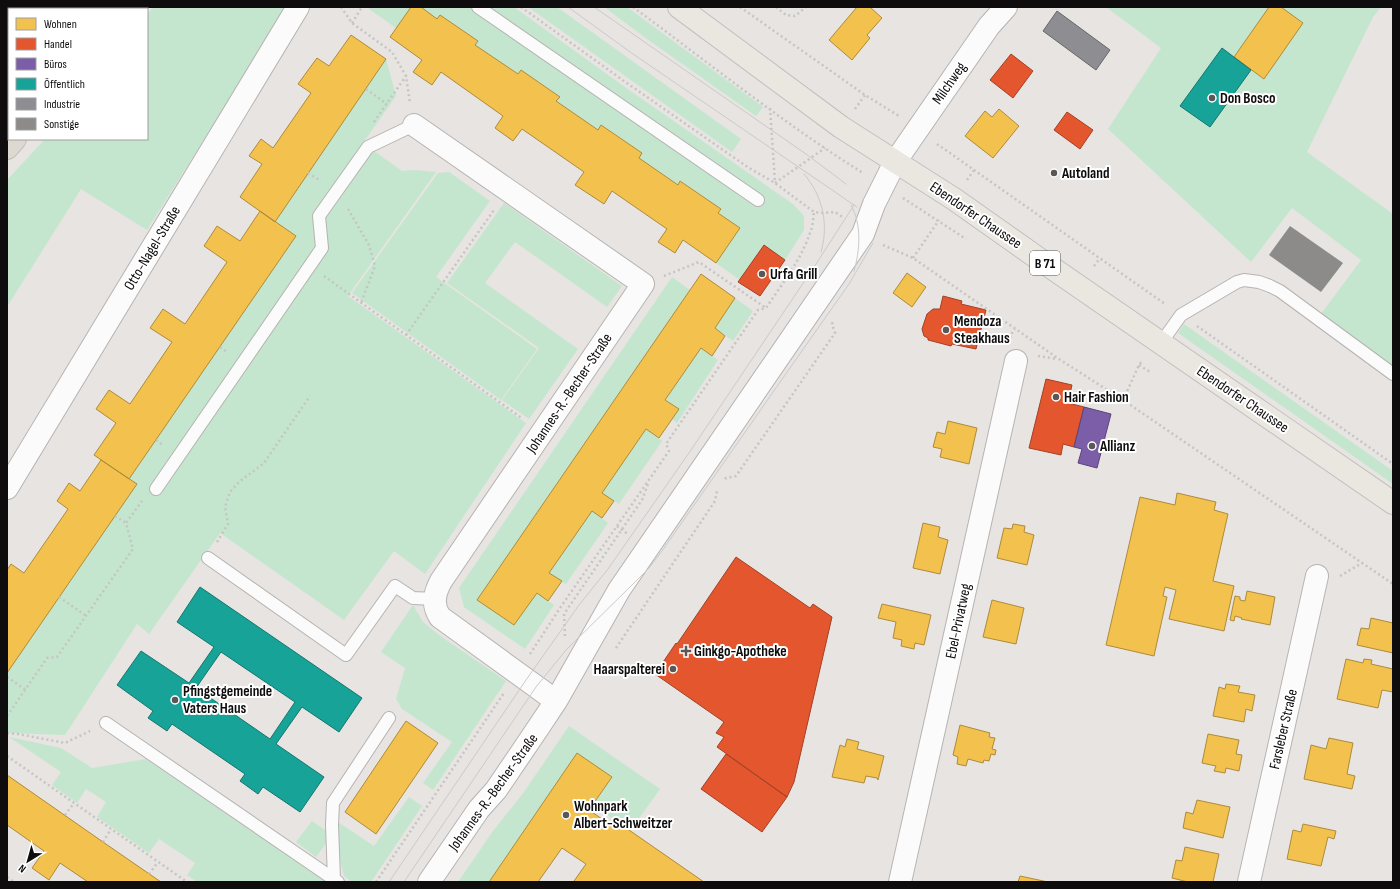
<svg xmlns="http://www.w3.org/2000/svg" width="1400" height="889" font-family="'Sofia Sans Condensed',sans-serif">
<rect width="100%" height="100%" fill="#e7e4e2"/>
<path fill="#c4e6ce" d="M40 7H113L111 9H38Z
M153 7H287L147 230 81 189 7 307V180L45 139H147V15Z
M370 7H411L396 28 369 9Z
M421 7H514L622 85 793 204 804 216V230L785 260 763 245 740 280 716 263 740 228 718 213 721 209 681 181 678 185 639 158 642 153 602 125 598 130 556 101 559 96 521 70 518 74 475 45 478 41 440 15 437 19Z
M528 7H557L741 139 732 152Z
M604 7H627L763 107 756 116 647 39Z
M1106 7H1381L1373 17 1307 152 1393 214V366L1321 314 1361 260 1292 208 1251 262 1108 129 1161 48Z
M9 53V126L7 128V56Z
M386 59 396 96 363 143 402 171 414 170 436 172 348 296 526 423 425 574 394 551 344 620 220 533 149 634 137 624 65 735 7 733V673L137 484 129 479 296 236 275 222Z
M449 172 490 201 436 277 537 349 501 400 352 293 438 173Z
M504 203 622 286 607 307 515 242 485 283 578 349 529 419 502 400 539 348 447 283Z
M672 277 690 290 477 600 514 625 537 593 554 605 525 649 464 607 459 588Z
M735 298 753 311 733 341 715 328Z
M1184 324 1393 471V484L1178 333Z
M701 348 718 360 677 423 672 419 678 409 665 400Z
M646 429 662 441 619 504 602 493Z
M592 511 608 523 566 584 549 573Z
M413 605 423 622 439 635 506 681 433 790 423 783 452 742 402 709 396 699 405 668 381 652Z
M569 726 660 789 630 831 593 805 612 777 577 753 489 882H458L493 831 524 792Z
M9 737 61 748 92 768 146 759 326 882H197L187 875 195 863 159 839 149 853 97 817 106 802 86 789 77 803 52 785 61 772Z
M409 797 422 806 371 882H352L344 876 339 856 338 822 374 846Z
M312 821 332 835 316 857 296 842Z"/>
<path fill="#f2c14e" stroke="#ae8b3a" d="M411 7H421L437 19 440 15 478 41 475 45 518 74 521 70 560 97 556 101 598 130 601 125 642 153 639 158 678 185 680 181 721 209 718 213 740 228 716 263 683 240 675 253 658 242 667 229 612 191 604 204 575 185 584 172 522 129 513 141 495 128 503 116 441 72 432 85 413 72 422 60 390 37Z
M857 7H870L882 18 867 35 870 38 852 60 829 40Z
M1269 7H1281L1303 23 1264 79 1234 57Z
M351 35 386 59 275 222 240 197 262 164 249 156 261 139 273 148 311 93 298 84 317 58 329 66Z
M999 109 1019 126 993 158 965 136 985 111 992 117Z
M260 211 296 236 129 479 94 455 116 423 96 409 109 390 130 404 172 342 150 328 163 309 185 324 227 262 204 246 217 226 240 241Z
M907 273 926 287 912 307 893 293Z
M701 274 735 298 715 328 725 336 712 356 701 348 665 400 679 409 659 438 646 429 602 493 614 501 602 518 592 511 549 573 562 581 548 601 537 593 514 625 477 600Z
M948 421 977 428 969 464 940 457 942 449 933 447 937 432 945 434Z
M101 460 137 484 7 673V570L11 564 24 573 68 509 57 501 69 483 80 491Z
M1177 493 1216 502 1214 510 1228 514 1213 581 1234 586 1224 631 1169 619 1176 590 1165 587 1163 596 1167 597 1154 656 1106 645 1140 497 1175 505Z
M923 523 940 527 938 537 948 540 940 574 913 568Z
M1013 524 1025 526 1024 532 1034 535 1027 565 997 558 1004 528 1012 529Z
M1247 591 1275 597 1270 625 1241 619 1242 618 1235 616 1234 621 1230 620 1235 596 1240 597V600L1245 601Z
M992 600 1024 608 1016 644 983 637Z
M882 604 931 615 924 645 915 643 914 649 901 646 902 640 893 638 896 622 878 618Z
M1371 618 1393 623V653L1357 645 1361 628 1369 629Z
M1346 659 1363 663 1364 659 1372 660 1371 664 1393 669V692L1382 690 1378 708 1337 699Z
M1226 684 1240 686 1238 692 1255 695 1252 711 1246 709 1244 722 1213 716 1219 687 1225 689Z
M406 721 438 743 376 834 345 812Z
M960 725 990 733 989 737 995 738 992 749 996 750 995 755 991 754 989 761 984 760 983 763 968 759 966 766 957 764 958 757 953 755Z
M1208 734 1239 740 1236 754 1242 755 1239 771 1226 768 1225 773 1214 771 1216 766 1202 763Z
M1329 738 1353 743 1347 774 1355 776 1352 789 1304 779 1311 745 1326 749Z
M847 739 859 742 857 749 884 756 878 780 877 778 866 776 864 783 832 777 840 745 845 747Z
M577 753 612 777 589 810 612 826 616 821 704 882H576L574 881 586 864 562 848 538 882H489Z
M7 775 103 842 161 882H88L60 863 49 880 32 868 44 851 7 825Z
M1197 800 1230 807 1223 838 1183 828 1186 812 1193 814Z
M1303 824 1336 831 1334 839 1328 837 1321 866 1287 859 1293 830 1301 832Z
M1185 847 1219 854 1213 882H1188L1172 878 1176 860 1182 861Z
M1020 876 1048 882H1018Z"/>
<path fill="#e4572e" stroke="#a44024" d="M1011 54 1033 71 1013 98 990 80Z
M1067 112 1093 130 1080 149 1054 130Z
M764 245 785 260 760 296 738 282Z
M943 296 962 301 961 304 986 310 976 349 952 344 951 346 928 340V338L924 336 922 329 927 314 933 309H940Z
M1046 379 1072 385 1068 403 1084 407 1074 447 1063 444 1061 455 1029 448Z
M736 557 810 608 813 604 832 617 794 782 787 797 717 747 724 737 716 733 724 722 655 674 676 643 677 644Z
M726 754 787 797 762 832 701 789Z"/>
<path fill="#7b5ea7" stroke="#5a4578" d="M1084 407 1111 414 1097 468 1078 463 1082 449 1074 447Z"/>
<path fill="#17a398" stroke="#14766e" fill-rule="evenodd" d="M1222 48 1251 70 1210 127 1180 106Z
M200 587 362 698 339 732 302 707 276 744 324 777 300 812 263 787 258 794 240 781 245 774 172 724 167 731 148 718 153 711 117 685 141 651 189 683 214 647 177 622ZM221 652 295 702 270 739 196 688Z"/>
<path fill="#8d8d92" stroke="#67666a" d="M1057 11 1110 50 1096 70 1043 31Z"/>
<path fill="#8d8a8a" d="M1290 226 1343 263 1321 292 1269 255Z"/>
<g fill="none" stroke-linecap="round" stroke-linejoin="round">
<g stroke="#b6b3b2" stroke-width="14">
<path id="lane" d="M478 7 758 200
M1161 343 1181 315 1237 282 1244 280 1259 282 1270 286 1280 291 1393 374
M156 489 322 248 319 216 368 147 414 125
M208 558 346 655 395 586 413 598 435 599
M106 723 338 882
M334 879 332 825 333 803 389 718"/>
</g>
<g stroke="#b6b3b2" stroke-width="24">
<path id="street" d="M414 125 643 284 441 581C434 594 432 605 440 617L556 701
M7 488 298 7
M429 882 479 809 496 790 538 728 556 701 619 590 863 234 874 204 895 162 989 26 1006 7
M900 882 1016 361
M1249 882 1317 576"/>
</g>
<g stroke="#c1c0bf" stroke-width="24">
<path id="primary" d="M679 7 841 127 954 199 1039 259 1393 503"/>
</g>
<g stroke="#c1c0bf" stroke-width="24">
<path id="highway" d="M128 9 129 7
M7 12 9 10
M7 148 15 139"/>
</g>
<path stroke="#c5c5c4" stroke-width="2.5" stroke-dasharray="2 3" stroke-linecap="butt" d="M341 7 352 23 392 52 406 76 410 103
M521 7 624 81 749 168 775 183 814 212 824 213 835 212 844 218
M633 7C709 63 783 123 863 173
M740 7 865 95 899 116
M776 7 786 15 795 16 806 7
M352 23 362 7
M366 89 387 104
M770 108 775 182
M855 109 865 95
M374 122 406 76
M937 144 1165 304
M308 173 321 181
M967 180 974 170
M775 183 825 148
M903 198 966 239
M348 209 369 245 375 266 361 303
M883 245 913 258 1059 359 1123 400 1393 584
M913 258 939 220
M1094 266 1100 258
M324 276 523 419
M664 276 699 262 766 308
M1197 326 1393 464
M406 335 494 210
M1011 338 1010 336 1015 329
M220 347 227 352
M1038 356 1057 359
M1139 365 1150 372
M1123 400 1139 365 1143 360
M156 440 164 446
M725 479 726 478 736 476 835 333 832 324 833 322
M115 516 126 523
M617 526 629 535
M217 542 228 524 225 507 230 492 239 482 264 463 310 396
M1340 576 1362 563
M59 597 85 615
M565 636 564 614 642 500 648 484
M616 648 715 501 717 491
M530 654 560 608 669 451 666 444 758 310 766 308C782 284 801 260 810 233 813 226 813 219 814 212
M7 677 26 690
M7 716 47 658 57 657 133 549 126 523 142 501
M7 733 18 734 65 743 90 731
M7 756 187 882
M65 815 74 803
M103 842 111 829
M149 874 158 862
M7 877 14 882
M376 882 504 693"/>
<use href="#lane" stroke="#fbfbfb" stroke-width="12"/>
<use href="#street" stroke="#fbfbfb" stroke-width="22"/>
<use href="#primary" stroke="#eae7e1" stroke-width="22"/>
<use href="#highway" stroke="#ded9d0" stroke-width="22"/>
<path stroke="#cbcaca" stroke-width="1" d="M568 7 633 54 857 207
M594 7 806 154 846 184
M804 174C823 196 829 225 821 252
M851 205C862 225 860 250 854 271
M389 882 526 680 579 605 608 569 691 450 818 261 854 205
M404 882 536 687 566 650 634 583 649 568 662 551 778 385 849 284 873 243"/>
</g>
<g fill="#5a5857" stroke="#fff" stroke-width="1.5">
<circle cx="1212" cy="98" r="4"/>
<circle cx="1054" cy="173" r="4"/>
<circle cx="762" cy="274" r="4"/>
<circle cx="946" cy="330" r="4"/>
<circle cx="1056" cy="397" r="4"/>
<circle cx="1092" cy="446" r="4"/>
<path d="M684 645h4v4h4v4h-4v4h-4v-4h-4v-4h4z"/>
<circle cx="673" cy="669" r="4"/>
<circle cx="175" cy="700" r="4"/>
<circle cx="566" cy="815" r="4"/>
</g>
<g text-anchor="middle" stroke-width="4" stroke-linejoin="round" paint-order="stroke">
<rect fill="#fff" stroke="#565555" stroke-width="1" x="1030" y="251" width="30" height="24" rx="3"/>
<g font-size="14" font-weight="bold" fill="#0e0c0c">
<text x="1045" y="268">B 71</text>
</g>
<g font-size="15" fill="#0e0c0c" stroke="#fff">
<text transform="translate(949 83) rotate(-55)" y="5">Milchweg</text>
<text transform="translate(976 215) rotate(34)" y="5">Ebendorfer Chaussee</text>
<text transform="translate(152 248) rotate(-59)" y="5">Otto-Nagel-Straße</text>
<text transform="translate(569 393) rotate(-56)" y="5">Johannes-R.-Becher-Straße</text>
<text transform="translate(1243 399) rotate(34)" y="5">Ebendorfer Chaussee</text>
<text transform="translate(958 621) rotate(-78)" y="5">Ebel-Privatweg</text>
<text transform="translate(1283 729) rotate(-77)" y="5">Farsleber Straße</text>
<text transform="translate(493 792) rotate(-54)" y="5">Johannes-R.-Becher-Straße</text>
</g>
<g font-size="15" font-weight="bold" fill="#0e0c0c" stroke="#fff" text-anchor="start">
<text x="1220" y="103">Don Bosco</text>
<text x="1062" y="178">Autoland</text>
<text x="770" y="279">Urfa Grill</text>
<text x="954" y="326">Mendoza<tspan x="954" dy="17">Steakhaus</tspan></text>
<text x="1064" y="402">Hair Fashion</text>
<text x="1100" y="451">Allianz</text>
<text x="694" y="656">Ginkgo-Apotheke</text>
<text x="665" y="674" text-anchor="end">Haarspalterei</text>
<text x="183" y="696">Pfingstgemeinde<tspan x="183" dy="17">Vaters Haus</tspan></text>
<text x="574" y="811">Wohnpark<tspan x="574" dy="17">Albert-Schweitzer</tspan></text>
</g>
</g>
<rect width="1400" height="889" fill="none" stroke="#0e0c0c" stroke-width="16"/>
<rect x="8" y="8" width="140" height="132" fill="#ffffff" stroke="#9f9e9e"/>
<rect x="16" y="18" width="20" height="12" fill="#f2c14e" stroke="#9f9e9e"/>
<text x="44" y="28" font-size="12" fill="#0e0c0c">Wohnen</text>
<rect x="16" y="38" width="20" height="12" fill="#e4572e" stroke="#9f9e9e"/>
<text x="44" y="48" font-size="12" fill="#0e0c0c">Handel</text>
<rect x="16" y="58" width="20" height="12" fill="#7b5ea7" stroke="#9f9e9e"/>
<text x="44" y="68" font-size="12" fill="#0e0c0c">Büros</text>
<rect x="16" y="78" width="20" height="12" fill="#17a398" stroke="#9f9e9e"/>
<text x="44" y="88" font-size="12" fill="#0e0c0c">Öffentlich</text>
<rect x="16" y="98" width="20" height="12" fill="#8d8d92" stroke="#9f9e9e"/>
<text x="44" y="108" font-size="12" fill="#0e0c0c">Industrie</text>
<rect x="16" y="118" width="20" height="12" fill="#8d8a8a" stroke="#9f9e9e"/>
<text x="44" y="128" font-size="12" fill="#0e0c0c">Sonstige</text>
<g transform="translate(28 861) rotate(217)" stroke="#ffffff" stroke-width="3" paint-order="stroke">
<path d="M0-3L7 15L0 10L-7 15Z" fill="#0e0c0c"/>
<text y="-6" font-size="11" font-weight="bold" text-anchor="middle" fill="#0e0c0c">N</text>
</g>
</svg>
